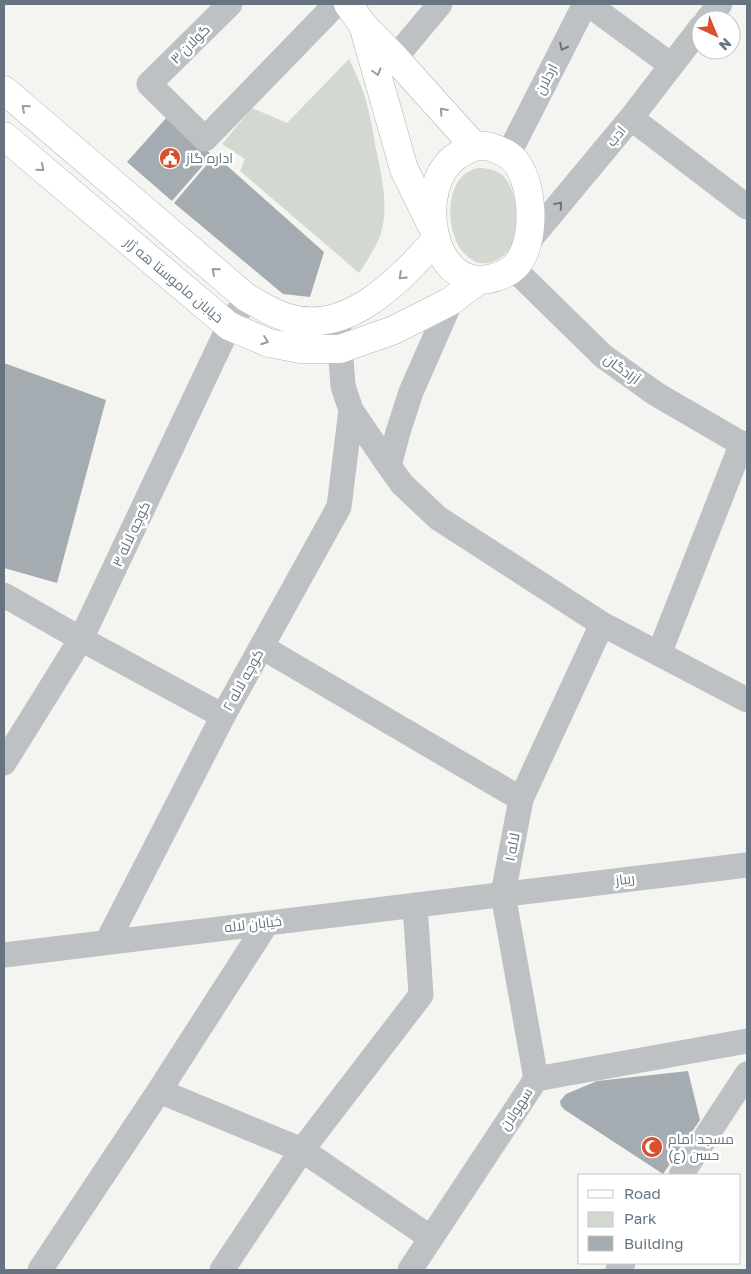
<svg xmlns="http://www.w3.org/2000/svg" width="751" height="1274" font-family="'Golos Text',Cairo,sans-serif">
<rect width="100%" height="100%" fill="#f4f4f0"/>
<path fill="#d3d9d0" d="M349 59C354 70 359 80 363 91 369 108 372 126 375 144 381 173 390 207 380 236 375 249 367 261 359 273L240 171 245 159 222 144 252 108 287 123Z
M483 168C489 169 496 170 501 174 516 185 520 221 515 238 511 250 501 261 488 263 484 264 478 263 474 261 470 258 465 255 462 251 446 231 444 181 472 170 475 168 480 168 483 168Z"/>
<path fill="#a4acb1" d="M168 116 212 155 172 201 127 162Z
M215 155 324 252 310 297 283 294 174 203Z
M4 363 106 400 57 583 4 568Z
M688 1071 700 1120 663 1174 565 1110 561 1106 560 1101 566 1094 597 1081Z"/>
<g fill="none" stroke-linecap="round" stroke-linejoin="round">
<g stroke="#b0b5b9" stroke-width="29">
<path id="secondary" d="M348 4 363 25 395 58 475 147
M363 25 404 169 431 224
M4 90 247 298C260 305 274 314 288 318 348 336 399 280 435 241
M4 136 229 326 269 343 300 349H340L394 330 451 301 479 280
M487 146C498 149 512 155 518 165 532 187 534 226 525 250 520 264 510 273 496 277 431 299 411 185 458 155 464 152 469 148 475 147 479 146 483 146 487 146Z"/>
</g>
<path stroke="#bdc1c4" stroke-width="25" d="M230 4 149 84 205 139 336 4
M588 4 671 65
M707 20 720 4
M395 58 440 4
M631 118 747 207
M508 155 585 4
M527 243 631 118 701 27
M514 269 603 356 656 394 747 447
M451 301 411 392 398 432 389 466 402 484 438 518 602 624 747 700
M338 318 343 386 351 410 389 466
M4 595 81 639 223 716
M262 647 521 799
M659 654 742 443
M4 763 81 639 229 326 247 298
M107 942 223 716 339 507 351 410
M4 955 747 865
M536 1079 747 1041
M159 1091 302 1150 431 1238
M681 1175 747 1074
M40 1270 159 1091 267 923
M222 1270 302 1150 421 995 415 905
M410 1270 536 1079 503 894 521 799 602 624
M618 1270 623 1263"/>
<use href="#secondary" stroke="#fff" stroke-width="28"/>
</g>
<defs><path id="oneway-chevron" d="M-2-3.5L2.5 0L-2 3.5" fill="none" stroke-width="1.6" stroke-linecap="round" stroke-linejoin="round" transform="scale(1.25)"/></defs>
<g stroke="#657480">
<use href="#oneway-chevron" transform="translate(563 47) rotate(117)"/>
<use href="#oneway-chevron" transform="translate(559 205) rotate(-50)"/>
</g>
<g stroke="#939ea6">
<use href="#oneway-chevron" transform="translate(377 72) rotate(74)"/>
<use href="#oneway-chevron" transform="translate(25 108) rotate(-139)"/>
<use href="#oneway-chevron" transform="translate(443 111) rotate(-132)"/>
<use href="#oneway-chevron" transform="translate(41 168) rotate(40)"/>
<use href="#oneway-chevron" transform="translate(215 271) rotate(-139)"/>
<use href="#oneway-chevron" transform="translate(402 276) rotate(137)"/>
<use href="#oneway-chevron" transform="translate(265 341) rotate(20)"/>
</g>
<defs>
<g id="civic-disc" transform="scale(1.125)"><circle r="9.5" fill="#d9502c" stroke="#fff"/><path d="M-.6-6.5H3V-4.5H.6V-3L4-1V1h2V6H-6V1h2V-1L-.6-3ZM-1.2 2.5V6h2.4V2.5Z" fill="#fff"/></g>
<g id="mosque-disc" transform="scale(1.125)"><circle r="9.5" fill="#d9502c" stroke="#fff"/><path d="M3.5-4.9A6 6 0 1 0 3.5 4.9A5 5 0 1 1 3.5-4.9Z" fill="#fff"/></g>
</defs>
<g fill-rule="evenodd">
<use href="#civic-disc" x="170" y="158"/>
<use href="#mosque-disc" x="652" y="1147"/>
</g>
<g text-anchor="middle" stroke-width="5" stroke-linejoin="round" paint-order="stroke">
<g font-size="14" fill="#657480" stroke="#fff">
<text transform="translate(190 44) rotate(-45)" y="5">گولان ۳</text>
<text transform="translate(546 79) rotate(-63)" y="5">اردلان</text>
<text transform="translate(616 136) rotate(-50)" y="5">ادب</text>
<text transform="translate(174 280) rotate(40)" y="5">خیابان ماموستا هه ژار</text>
<text transform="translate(622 369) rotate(37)" y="5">آزادگان</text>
<text transform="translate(131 534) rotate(-65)" y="5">کوچه لاله ۳</text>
<text transform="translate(243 680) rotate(-61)" y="5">کوچه لاله ۲</text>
<text transform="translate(512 847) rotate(-79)" y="5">لاله ۱</text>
<text transform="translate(625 879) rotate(-7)" y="5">ریباز</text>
<text transform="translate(253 924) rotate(-7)" y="5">خیابان لاله</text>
<text transform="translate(516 1109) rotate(-57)" y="5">سهولان</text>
</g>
<g font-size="14" fill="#657480" stroke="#fff" text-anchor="start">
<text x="186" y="163">اداره گاز</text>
<text x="668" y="1144">مسجد امام<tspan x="668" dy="16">حسن (ع)</tspan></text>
</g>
</g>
<rect width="751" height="1274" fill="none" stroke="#657480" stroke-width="10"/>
<rect x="578" y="1174" width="162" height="90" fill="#ffffff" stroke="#c1c7cc"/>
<rect x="588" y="1190" width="25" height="8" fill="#ffffff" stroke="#c1c7cc"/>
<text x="624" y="1199" font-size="15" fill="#657480">Road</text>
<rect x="588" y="1212" width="25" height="15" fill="#d3d9d0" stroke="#c1c7cc"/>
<text x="624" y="1224" font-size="15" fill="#657480">Park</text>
<rect x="588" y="1236" width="25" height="15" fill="#a4acb1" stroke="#c1c7cc"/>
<text x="624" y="1249" font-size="15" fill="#657480">Building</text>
<g transform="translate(716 35) rotate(136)"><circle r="24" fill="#ffffff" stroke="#c1c7cc"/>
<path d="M0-4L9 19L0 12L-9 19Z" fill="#d9502c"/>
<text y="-8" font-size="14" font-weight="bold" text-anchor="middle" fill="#657480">N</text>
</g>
</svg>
